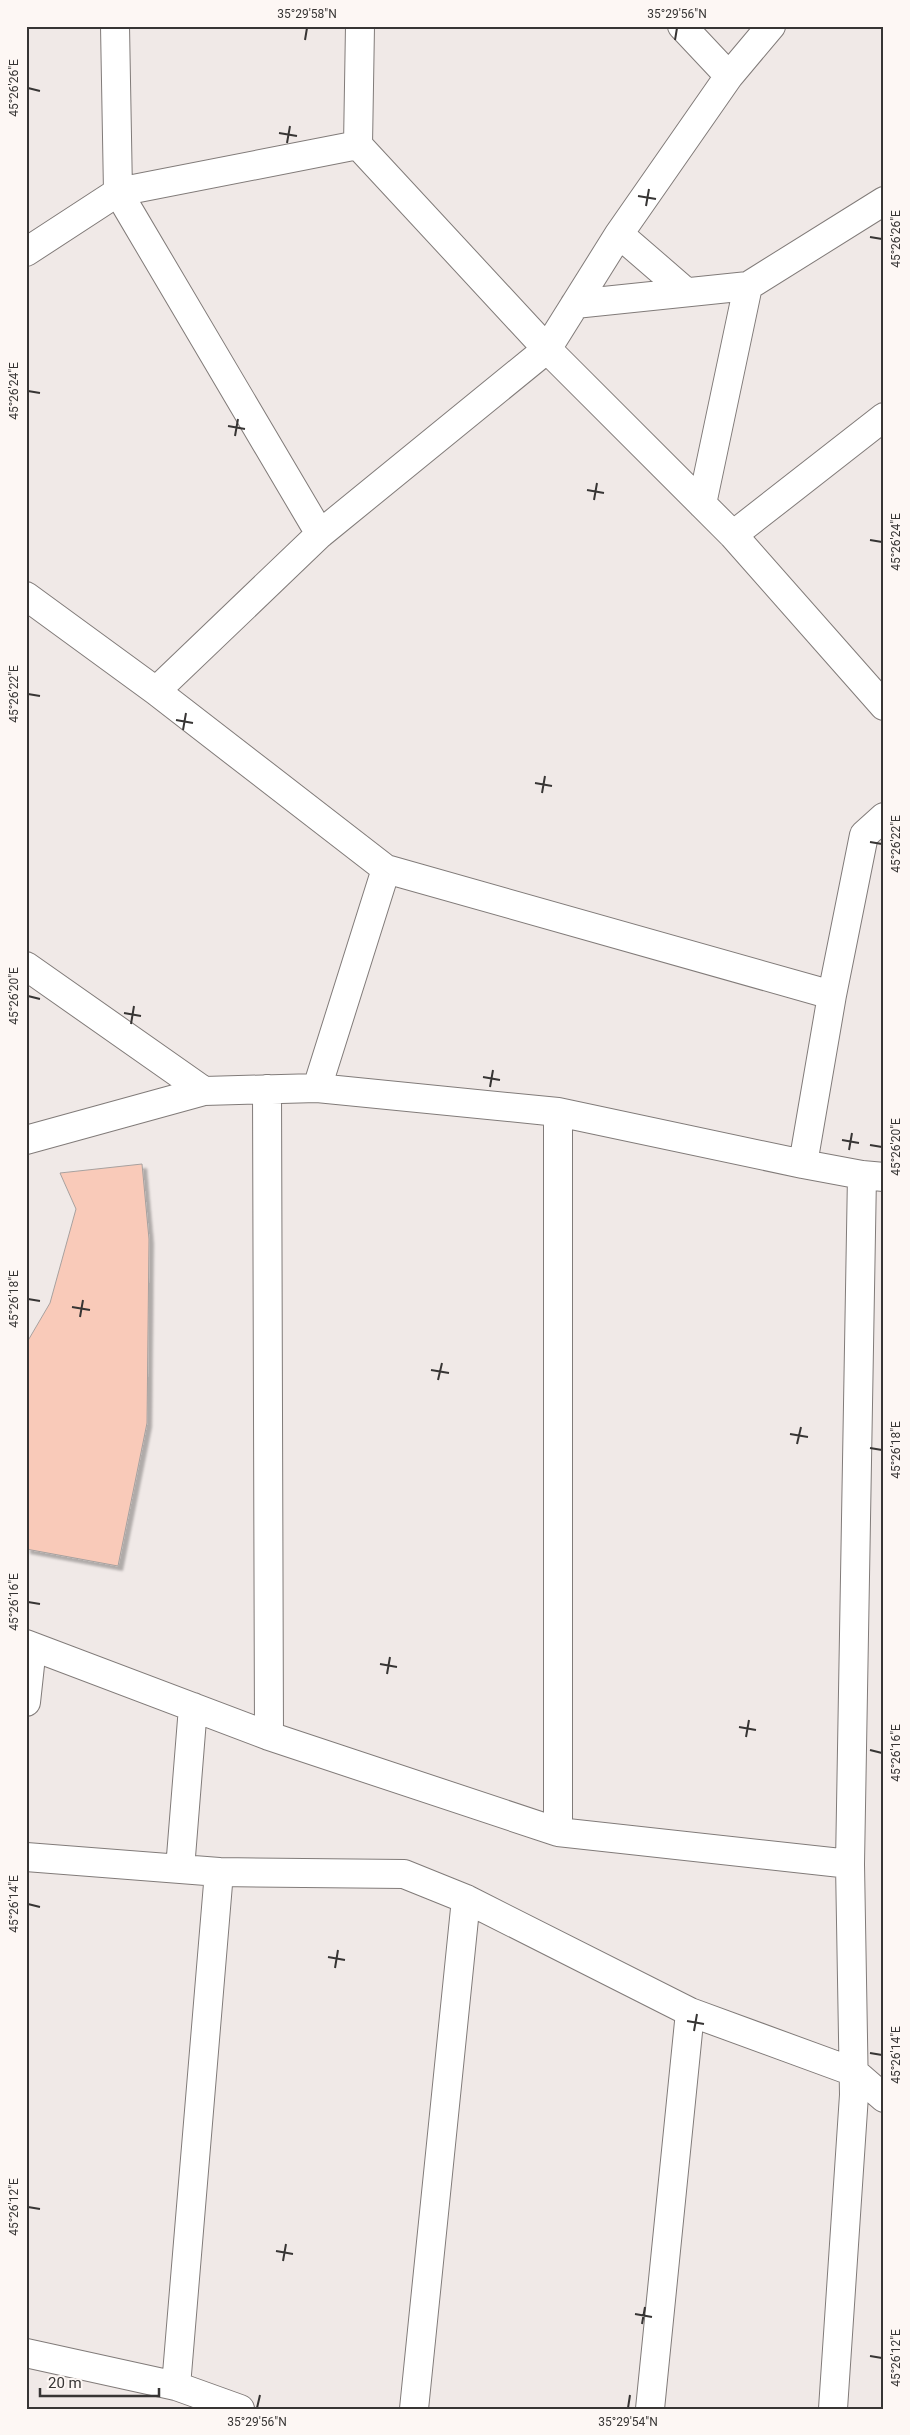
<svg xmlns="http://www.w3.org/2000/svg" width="910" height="2435" font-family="Roboto,sans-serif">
<defs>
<filter id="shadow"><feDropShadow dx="4.5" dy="4.5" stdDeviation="1" flood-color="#0004"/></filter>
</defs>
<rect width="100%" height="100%" fill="#f0e9e7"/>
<path fill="#f9cab9" stroke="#a7a19f" filter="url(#shadow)" d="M142 1164 149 1239 147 1423 118 1566 26 1549V1344L50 1303 76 1209 60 1173Z"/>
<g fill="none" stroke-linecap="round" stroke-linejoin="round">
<g stroke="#817b79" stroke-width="30">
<path id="minor" d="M682 26 729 76
M358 145 547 349 733 535 884 706
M619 234 686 292
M26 252 118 192 115 26
M575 304 748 286 884 201
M702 504 748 286
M320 534 118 192 358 145 360 26
M733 535 884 417
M26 596 156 691 386 869 317 1088 204 1091 26 1140
M156 691 320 534 547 349 619 234 729 76 771 26
M386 869 832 995
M26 966 204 1091
M317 1088 558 1112 803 1164 862 1175 884 1177
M267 1089 269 1736
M558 1112V1832L850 1864
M803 1164 832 995 864 835 884 817
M26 1644 269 1736 558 1832
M26 1702 32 1647
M26 1857 219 1872 404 1874 466 1899 690 2012 854 2072 884 2098
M180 1869 193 1707
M26 2353 176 2386 219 1872
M176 2386 240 2409
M414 2409 466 1899
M650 2409 690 2012
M833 2409 854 2095 850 1864 862 1175"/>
</g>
<use href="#minor" stroke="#fff" stroke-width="28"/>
</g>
<path fill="none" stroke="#373534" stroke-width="2" d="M305 40 307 28M675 40 677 28M28 88 40 91M279 133 297 136M287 143 290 126M638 196 656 199M646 206 649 189M870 237 882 239M28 391 40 393M228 426 245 429M235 436 238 419M587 490 604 493M594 500 597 483M870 540 882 542M28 694 40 696M176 720 193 723M183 730 186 713M535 783 552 786M542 793 545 776M870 842 882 844M28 996 40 999M124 1013 141 1016M131 1024 134 1006M483 1077 500 1080M490 1087 493 1070M842 1140 859 1143M870 1145 882 1147M849 1150 852 1133M28 1299 40 1301M72 1307 90 1310M80 1317 83 1300M431 1370 449 1373M438 1380 442 1363M790 1434 808 1437M797 1444 801 1427M870 1448 882 1450M28 1602 40 1604M380 1664 397 1667M387 1674 390 1657M739 1727 756 1730M746 1737 749 1720M870 1750 882 1753M28 1904 40 1907M328 1957 345 1960M335 1968 338 1950M687 2021 704 2024M694 2031 697 2014M870 2053 882 2055M28 2207 40 2209M276 2251 293 2254M283 2261 286 2244M635 2314 652 2317M642 2324 645 2307M870 2356 882 2358M257 2408 260 2395M628 2408 630 2395"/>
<rect width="910" height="2435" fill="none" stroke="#fdf7f4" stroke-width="55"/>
<path d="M40 2388v8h119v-8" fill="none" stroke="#373534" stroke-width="2.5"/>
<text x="48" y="2388" font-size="15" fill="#373534" stroke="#fdf7f4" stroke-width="4" paint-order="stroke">20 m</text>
<rect x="28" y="28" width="854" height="2380" fill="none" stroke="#373534" stroke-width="2"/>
<g font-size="12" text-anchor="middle" fill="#373534">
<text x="307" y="18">35°29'58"N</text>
<text x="677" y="18">35°29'56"N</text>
<text transform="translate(14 88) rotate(-90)" y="4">45°26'26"E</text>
<text transform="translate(896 239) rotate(-90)" y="4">45°26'26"E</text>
<text transform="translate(14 391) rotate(-90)" y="4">45°26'24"E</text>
<text transform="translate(896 542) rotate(-90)" y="4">45°26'24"E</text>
<text transform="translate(14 694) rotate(-90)" y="4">45°26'22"E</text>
<text transform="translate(896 844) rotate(-90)" y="4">45°26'22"E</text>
<text transform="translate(14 996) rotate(-90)" y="4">45°26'20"E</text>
<text transform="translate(896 1147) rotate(-90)" y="4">45°26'20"E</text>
<text transform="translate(14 1299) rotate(-90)" y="4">45°26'18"E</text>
<text transform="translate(896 1450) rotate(-90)" y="4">45°26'18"E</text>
<text transform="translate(14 1602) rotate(-90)" y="4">45°26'16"E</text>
<text transform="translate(896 1753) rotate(-90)" y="4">45°26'16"E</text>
<text transform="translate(14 1904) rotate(-90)" y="4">45°26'14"E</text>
<text transform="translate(896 2055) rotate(-90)" y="4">45°26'14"E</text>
<text transform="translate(14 2207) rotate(-90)" y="4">45°26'12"E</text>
<text transform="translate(896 2358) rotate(-90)" y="4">45°26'12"E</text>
<text x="257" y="2426">35°29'56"N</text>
<text x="628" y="2426">35°29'54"N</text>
</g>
</svg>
